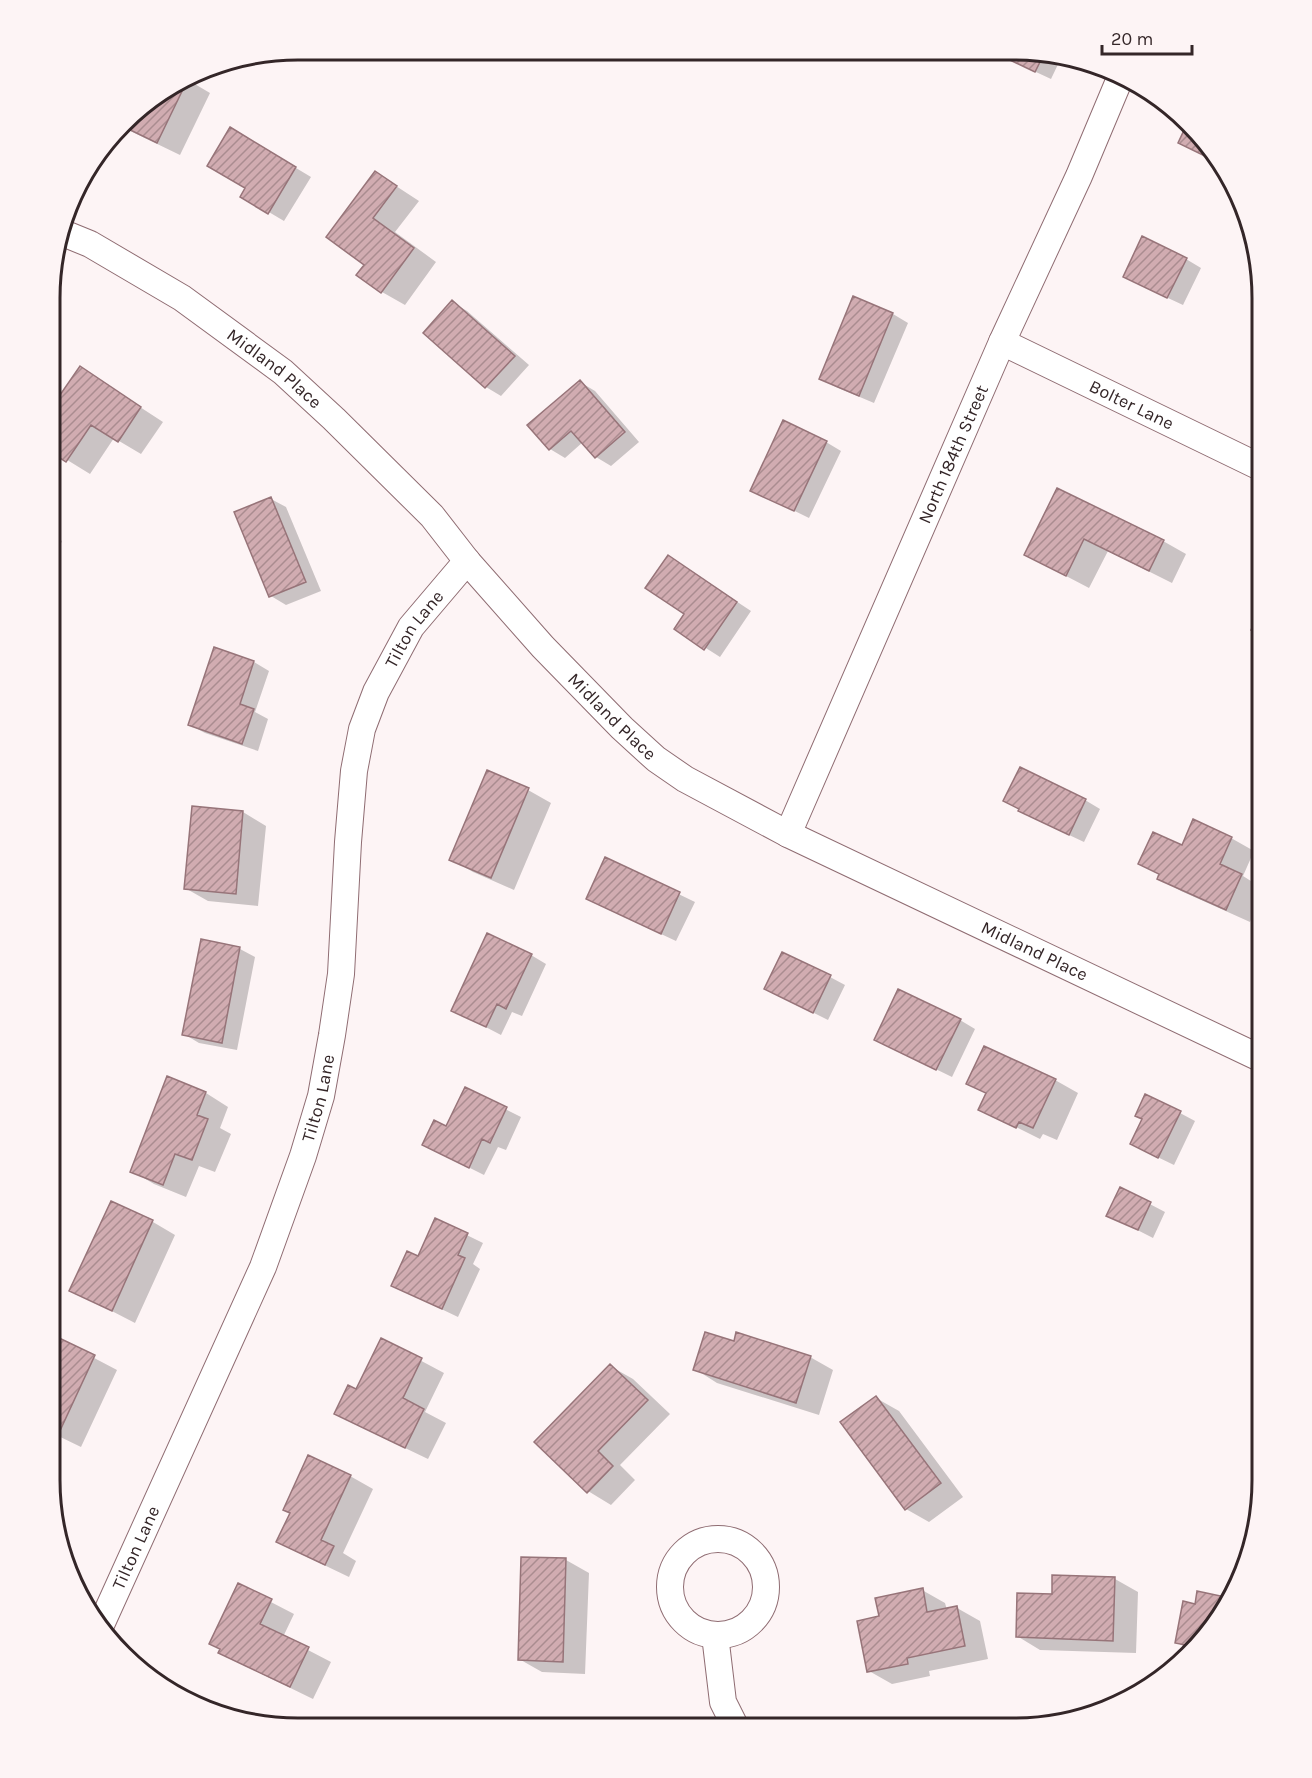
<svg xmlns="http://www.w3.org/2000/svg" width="1312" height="1778" font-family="Karla,sans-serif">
<defs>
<pattern id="building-hatch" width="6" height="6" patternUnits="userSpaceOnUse" patternTransform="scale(1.5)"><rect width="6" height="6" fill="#d1acb1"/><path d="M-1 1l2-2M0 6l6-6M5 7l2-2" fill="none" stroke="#aa8c90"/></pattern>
</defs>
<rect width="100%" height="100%" fill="#fdf4f5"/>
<path fill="#0003" d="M993 52H1046L1062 56 1051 79Z
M188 80 210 93 180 155 122 127 135 111Z
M231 129 311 177 284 221 242 196 247 188Z
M376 173 419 201 395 232 436 262 405 305 382 292 359 275 366 265Z
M1186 259 1201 268 1183 305 1140 285Z
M854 298 893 314 908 323 874 403 836 387 821 379Z
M452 302 467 311 529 365 501 396 486 387 425 333Z
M80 368 163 422 141 454 114 438 90 474 51 450Z
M580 382 595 391 639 442 611 466 596 457 583 442 565 458 550 449Z
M826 442 841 451 809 518 752 490Z
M1057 490 1163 541 1186 554 1172 583 1108 551 1089 588 1026 555Z
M271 499 286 507 321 591 286 605 271 596Z
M51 516 58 520 52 535 62 541 51 568Z
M683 566 751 611 720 657 676 629 686 613Z
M215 649 254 662 269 671 255 712 268 719 258 751 205 733 190 725Z
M488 772 528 790 551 803 514 890 473 872 451 859Z
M1085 800 1100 809 1084 842 1035 819Z
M193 808 243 812 266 826 258 906 208 901 185 888Z
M1231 838 1254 851 1243 876 1262 888V894L1250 922 1181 891 1159 878 1160 875 1140 864 1183 847Z
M606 859 695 902 676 941 603 907Z
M240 949 255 957 237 1050 199 1043 184 1034Z
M531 955 546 964 522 1016 512 1012 501 1035 453 1010Z
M830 977 845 985 828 1020 766 989Z
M960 1020 975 1029 952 1077 876 1040Z
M168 1078 206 1093 228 1107 220 1128 231 1134 215 1172 199 1166 186 1197 154 1184 132 1171Z
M1055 1080 1078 1093 1057 1140 1043 1134 1040 1139 980 1109 987 1094 968 1083Z
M465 1089 521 1117 506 1150 498 1147 484 1175 424 1145 447 1128Z
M1180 1113 1195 1121 1174 1165 1147 1152Z
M1121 1189 1165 1212 1153 1238 1108 1215Z
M111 1203 153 1222 175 1235 135 1323 71 1290Z
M436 1220 483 1243 473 1264 480 1269 458 1317 393 1286 418 1258Z
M58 1339 117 1370 81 1447 50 1432V1356Z
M382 1340 444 1373 425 1412 446 1423 428 1459 359 1426 336 1413 357 1391Z
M735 1342 810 1357 833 1370 819 1415 717 1383 695 1369Z
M610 1366 633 1379 670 1414 620 1465 635 1480 611 1505 588 1491Z
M876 1398 899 1411 963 1497 929 1522 906 1509Z
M350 1476 373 1489 343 1553 356 1561 349 1577 301 1554 278 1541Z
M566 1560 589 1573 585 1674 542 1672 519 1659Z
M1115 1579 1138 1592 1136 1653 1040 1650 1017 1636 1053 1596Z
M238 1585 294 1614 283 1637 331 1662 313 1699 243 1665 220 1652Z
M922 1590 945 1603 947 1610 957 1608 980 1621 988 1659 929 1671 930 1676 892 1684 869 1671 880 1617Z
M1198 1593 1230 1599 1220 1618 1192 1651 1176 1642 1196 1605Z"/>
<path fill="url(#building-hatch)" stroke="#977479" stroke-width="1.5" d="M993 52H1045L1035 72Z
M187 81 157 143 122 126 135 111Z
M1186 126 1214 160H1213L1178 143Z
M230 127 296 167 268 214 240 197 245 188 207 166Z
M375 171 397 186 373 218 414 248 381 293 356 275 364 265 326 237Z
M1142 236 1187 258 1167 298 1123 277Z
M853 296 893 313 859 396 819 379Z
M452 300 515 356 485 388 423 333Z
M80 366 141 407 118 442 91 425 66 462 51 452V408Z
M580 380 625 432 595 458 571 431 549 450 527 425Z
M783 420 827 441 794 511 750 491Z
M1057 488 1164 540 1149 571 1084 539 1066 576 1024 555Z
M271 497 306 582 269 597 234 512Z
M668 555 737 602 704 650 674 629 684 614 645 588Z
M1262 603V635L1251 630Z
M214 647 254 661 240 704 254 709 242 744 188 725Z
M1020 767 1086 799 1069 835 1018 811 1019 809 1003 801Z
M487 770 529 788 491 878 449 860Z
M192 806 243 811 236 894 184 889Z
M1193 819 1232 837 1220 864 1242 874 1226 910 1157 879 1159 874 1138 864 1153 832 1182 845Z
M605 857 680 892 661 934 586 899Z
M487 933 532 954 506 1009 497 1004 486 1027 451 1011Z
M201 939 240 947 222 1043 182 1035Z
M782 952 831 975 813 1013 764 989Z
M898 989 961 1019 936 1070 874 1040Z
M984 1046 1056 1079 1033 1128 1019 1122 1016 1128 978 1110 986 1093 966 1084Z
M167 1076 206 1092 197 1115 208 1119 192 1160 175 1154 163 1185 130 1172Z
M465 1087 507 1107 490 1143 482 1139 469 1168 422 1145 434 1120 446 1126Z
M1145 1094 1181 1111 1158 1158 1130 1144 1142 1119 1135 1116Z
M1120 1187 1151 1202 1138 1230 1106 1216Z
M111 1201 153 1220 112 1311 69 1291Z
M435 1218 468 1233 458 1255 465 1258 442 1309 391 1286 407 1251 418 1256Z
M705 1332 734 1341 736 1332 811 1356 796 1403 693 1370Z
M57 1337 95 1355 58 1435 50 1431V1352Z
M381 1338 422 1358 403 1398 424 1409 405 1448 334 1414 348 1385 356 1389Z
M610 1364 648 1400 598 1451 613 1466 587 1493 534 1442Z
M876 1396 941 1483 905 1510 840 1422Z
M308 1455 351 1475 321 1540 334 1546 325 1565 276 1542 290 1513 283 1510Z
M521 1557 566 1558 563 1662 518 1660Z
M1052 1575 1115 1577 1113 1641 1016 1637 1017 1593 1052 1594Z
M238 1583 272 1599 260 1624 309 1647 290 1687 218 1653 220 1649 209 1644Z
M923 1588 927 1612 957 1606 965 1646 907 1658 908 1664 867 1672 857 1621 879 1616 875 1598Z
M1197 1591 1230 1598 1220 1618 1195 1647 1175 1643 1183 1601 1195 1604Z"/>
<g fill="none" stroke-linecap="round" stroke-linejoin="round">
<g stroke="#8f6c72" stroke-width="28">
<g id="minor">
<path id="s1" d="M63 233 90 244 182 298 283 372 334 419 432 516 467 561 543 647 622 728 656 759 685 779 788 834 1262 1059"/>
<path id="s2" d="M1002 342 1262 468"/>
<path id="s3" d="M788 834 1002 342 1079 176 1121 76"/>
<circle cx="718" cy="1587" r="48"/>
<path id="s4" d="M100 1627 263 1267 303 1156 321 1096 332 1035 341 974 348 842 354 771 362 729 376 692 411 627 467 561"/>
<path d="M715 1635 723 1702 736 1728"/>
</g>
</g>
<use href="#minor" stroke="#fff" stroke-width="26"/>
</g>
<g text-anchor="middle" stroke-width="6" stroke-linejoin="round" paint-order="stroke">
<g font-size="18" fill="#342628" stroke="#fdf4f5">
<text dy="6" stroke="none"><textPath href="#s1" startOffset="252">Midland Place</textPath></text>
<text dy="6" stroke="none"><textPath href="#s2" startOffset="144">Bolter Lane</textPath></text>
<text dy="6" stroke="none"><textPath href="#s3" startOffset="414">North 184th Street</textPath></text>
<text dy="6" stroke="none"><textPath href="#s4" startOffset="1059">Tilton Lane</textPath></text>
<text dy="6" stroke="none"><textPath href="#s1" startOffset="738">Midland Place</textPath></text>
<text dy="6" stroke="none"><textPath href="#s1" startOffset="1224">Midland Place</textPath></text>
<text dy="6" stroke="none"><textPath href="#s4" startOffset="573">Tilton Lane</textPath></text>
<text dy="6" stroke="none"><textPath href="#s4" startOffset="87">Tilton Lane</textPath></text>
</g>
</g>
<path d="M0 0H1312V1778H0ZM298 60H1014A238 238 0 0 1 1252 298V1480A238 238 0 0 1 1014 1718H298A238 238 0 0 1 60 1480V298A238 238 0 0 1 298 60Z" fill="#fdf4f5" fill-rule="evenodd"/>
<path fill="none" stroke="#342628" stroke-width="3" d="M298 60H1014A238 238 0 0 1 1252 298V1480A238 238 0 0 1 1014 1718H298A238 238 0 0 1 60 1480V298A238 238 0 0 1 298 60Z"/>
<path d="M1102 45v9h90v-9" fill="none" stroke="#342628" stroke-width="3"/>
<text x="1111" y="45" font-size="18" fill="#342628" stroke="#fdf4f5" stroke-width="4.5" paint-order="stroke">20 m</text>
</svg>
